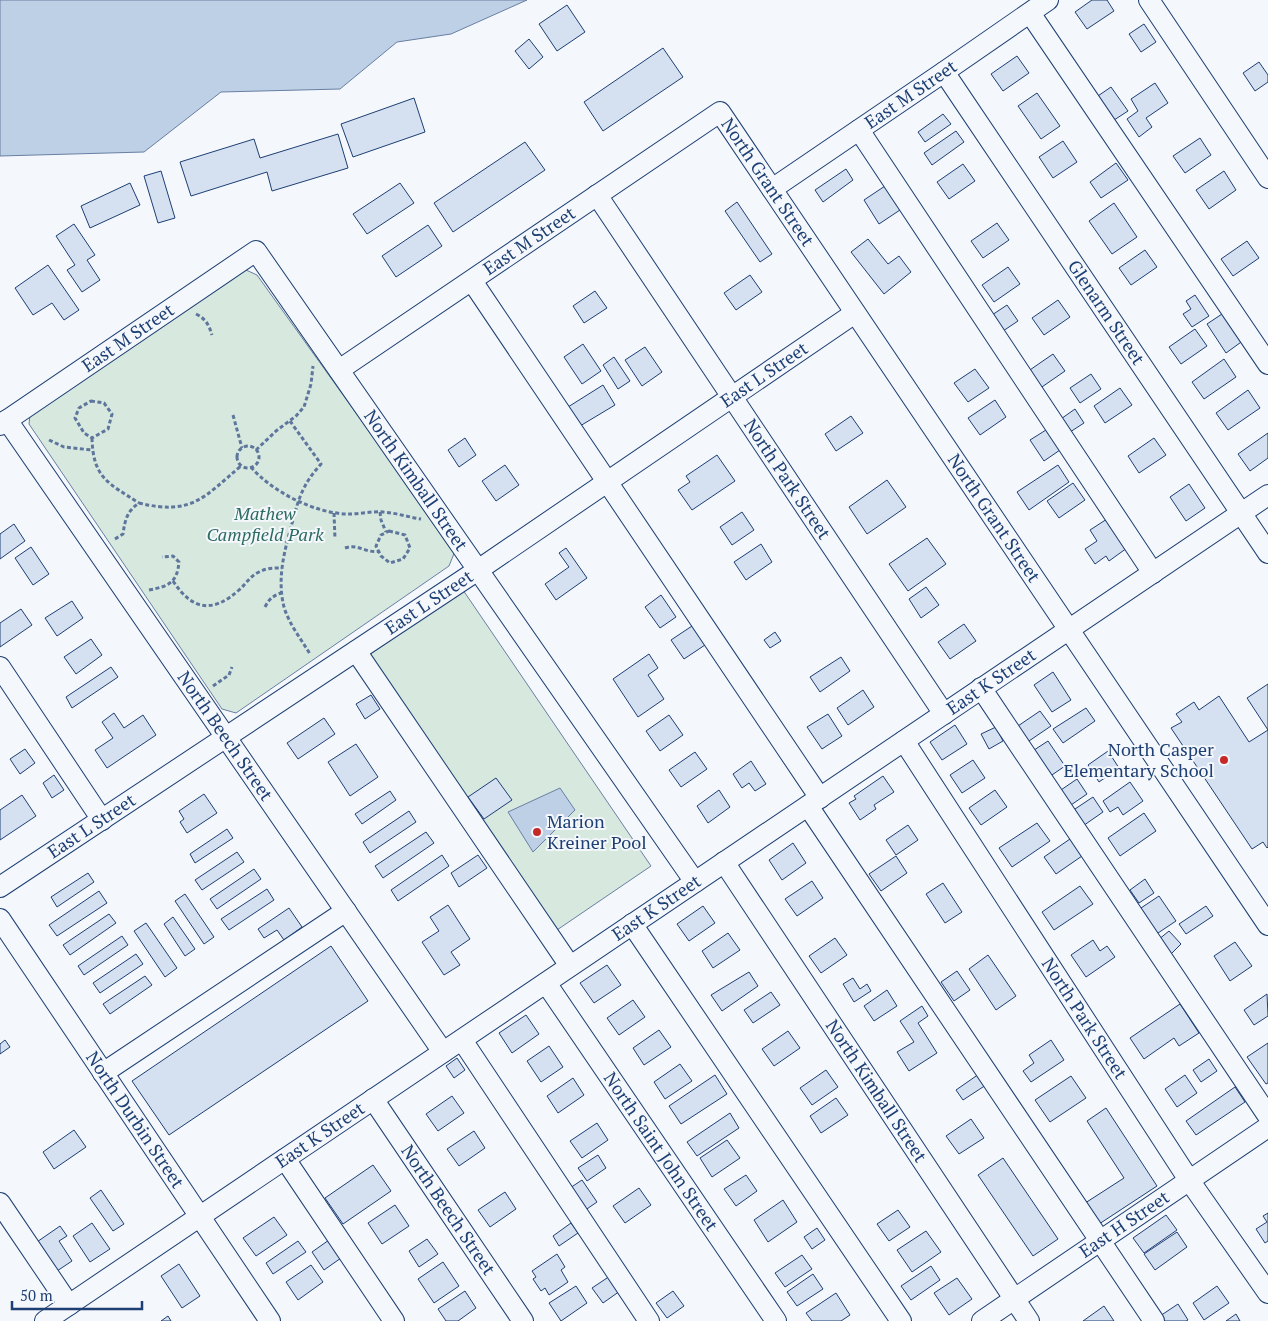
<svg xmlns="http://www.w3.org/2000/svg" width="1268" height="1321" font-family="'PT Serif',serif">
<rect width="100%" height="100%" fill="#f4f7fb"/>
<path fill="#d7e8df" stroke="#687fa3" d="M246 270 257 275 455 551 449 566 236 713 222 709 29 424 30 415Z
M463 590 651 866 554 932 366 657Z"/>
<path fill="#bed0e5" stroke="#687fa3" d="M0 0H527L451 34 397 42 340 89 221 92 144 152 0 156Z
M560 788 575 810 533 852 508 812Z"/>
<path fill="#d5e0f0" stroke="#1d3f73" d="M1092 0H1107L1114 11 1087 29 1075 12Z
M567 5 585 32 557 51 539 24Z
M1144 24 1156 42 1141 52 1129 34Z
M529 39 543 57 529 69 515 51Z
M663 48 683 77 603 131 584 102Z
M1017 56 1029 73 1003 91 991 74Z
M1259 62 1268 75V82L1255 91 1243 73Z
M1155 83 1168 103 1146 118 1152 127 1139 137 1127 119 1138 111 1131 99Z
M1111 87 1128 111 1111 122 1095 98Z
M1037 93 1060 126 1041 139 1018 106Z
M414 98 425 132 353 157 341 124Z
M943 114 951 124 925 142 918 132Z
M956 131 964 142 932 165 924 153Z
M338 134 348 168 272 191 267 172 191 196 180 162 254 139 260 158Z
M1200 138 1211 155 1185 173 1173 156Z
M1063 141 1077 162 1053 178 1039 157Z
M525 142 545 170 453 232 434 203Z
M1116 163 1128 180 1101 198 1090 182Z
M963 164 975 181 949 199 937 182Z
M846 169 853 180 823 202 815 190Z
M161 171 175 218 158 223 144 176Z
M1224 171 1236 190 1209 209 1196 190Z
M130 183 140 205 90 228 81 206Z
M400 183 414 203 367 234 353 214Z
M885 186 900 210 879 224 864 200Z
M737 202 772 254 760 262 725 211Z
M1114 203 1137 237 1112 254 1089 221Z
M997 223 1009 240 983 258 971 241Z
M74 224 95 255 87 260 100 280 82 292 67 270 75 265 56 236Z
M428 225 442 246 396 277 382 256Z
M868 239 888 264 899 256 911 272 884 294 851 252Z
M1247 241 1259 258 1233 276 1221 259Z
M1145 250 1157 267 1131 285 1119 268Z
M48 265 79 310 64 320 52 303 33 315 15 288Z
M1008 267 1020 284 994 302 982 285Z
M750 275 762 292 736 310 724 293Z
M595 291 607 308 584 323 573 306Z
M1195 295 1209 316 1192 327 1183 314 1191 309 1186 301Z
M1058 300 1070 317 1044 335 1032 318Z
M1007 305 1018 321 1000 333 989 317Z
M1225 312 1244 340 1226 353 1207 324Z
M1195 329 1207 346 1181 364 1169 347Z
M583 344 601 371 582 384 564 357Z
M645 347 662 372 642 386 625 360Z
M1053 354 1065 371 1039 389 1027 372Z
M614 357 630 381 618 389 603 365Z
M1224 359 1236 377 1204 399 1192 382Z
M975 369 989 388 968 402 954 383Z
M1091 374 1101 389 1080 403 1070 388Z
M603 385 615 405 580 426 568 407Z
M1120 388 1132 405 1105 423 1094 406Z
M1248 390 1260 408 1228 430 1216 413Z
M995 400 1006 417 980 435 968 418Z
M1075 409 1084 423 1067 434 1058 421Z
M851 416 863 433 836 451 825 434Z
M1046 430 1060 450 1044 461 1030 440Z
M1268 433V458L1250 471 1238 454Z
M465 438 476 455 459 467 448 450Z
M1154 438 1166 455 1139 473 1128 456Z
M717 455 735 481 692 510 678 490 690 482 686 476Z
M505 465 519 485 496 501 482 481Z
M1058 465 1069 482 1029 510 1017 492Z
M887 480 906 507 867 534 849 507Z
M1073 483 1085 500 1059 518 1047 501Z
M1189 484 1205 508 1186 521 1170 497Z
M742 512 754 530 732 545 720 527Z
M1107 519 1127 548 1109 561 1106 556 1095 564 1085 549 1097 541 1090 530Z
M14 524 25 541 0 559V534Z
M927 538 946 564 908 591 889 564Z
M761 544 772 562 746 580 734 562Z
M31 547 49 574 33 585 15 558Z
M566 548 587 578 556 600 545 584 569 567 559 553Z
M926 587 939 605 921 618 909 599Z
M661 595 676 617 660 628 645 607Z
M72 601 83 618 57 636 45 618Z
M21 609 32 625 0 647V623Z
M964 624 976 641 950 659 938 642Z
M692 626 705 645 684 659 671 640Z
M775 632 781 641 770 648 764 640Z
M91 639 102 655 76 674 64 657Z
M649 654 658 668 648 675 664 699 638 717 613 679Z
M841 657 850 671 820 692 810 677Z
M111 667 118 677 72 708 66 697Z
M1053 672 1071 700 1052 712 1034 685Z
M1268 684V730L1247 698Z
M863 690 874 707 848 725 837 708Z
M371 695 380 709 365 719 356 704Z
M1219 696 1249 742 1268 730V847L1267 848 1263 842 1252 849 1171 728 1182 722 1176 714 1194 702 1199 710Z
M1086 708 1095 721 1063 743 1053 729Z
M1040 711 1051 726 1026 743 1015 728Z
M114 713 124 728 143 715 156 735 107 768 95 750 113 738 102 722Z
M828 714 842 736 822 749 807 727Z
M669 715 683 735 660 751 646 731Z
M324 718 335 734 298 759 287 743Z
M955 725 967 744 942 760 930 742Z
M996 727 1003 741 989 749 981 734Z
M1048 741 1065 766 1049 777 1031 752Z
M356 744 378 777 350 796 328 762Z
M25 749 35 763 20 774 10 759Z
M1108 751 1119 768 1099 782 1088 765Z
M695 752 707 769 681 787 669 770Z
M973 760 985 778 962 793 950 775Z
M751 761 766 784 755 791 749 783 742 788 733 774Z
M54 775 64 790 52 798 43 783Z
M883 776 894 792 874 805 876 809 860 820 849 803 856 799 854 796Z
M496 778 512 800 484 819 468 797Z
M1077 779 1087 794 1068 807 1058 792Z
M1130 782 1143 801 1123 815 1118 807 1110 812 1103 801Z
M719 790 730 807 708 823 697 806Z
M995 790 1007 807 981 825 969 808Z
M390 791 396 800 362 824 355 814Z
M204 794 217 813 187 833 180 822 184 819 179 811Z
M22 795 36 816 0 840V810Z
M1093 797 1103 812 1080 828 1069 813Z
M409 811 416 822 370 853 363 842Z
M1144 813 1156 831 1120 856 1108 838Z
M1037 823 1050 841 1012 867 999 848Z
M908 825 918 840 896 855 886 840Z
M227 829 233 838 195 863 190 854Z
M426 832 434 843 383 878 375 866Z
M1070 839 1082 856 1056 874 1044 857Z
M793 843 806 863 782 880 769 860Z
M237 852 244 862 202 890 195 880Z
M442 855 449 866 398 901 391 890Z
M478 855 487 868 459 887 451 873Z
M896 856 907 873 881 891 869 874Z
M254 869 261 879 217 909 210 899Z
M88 873 94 882 57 907 51 897Z
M1145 879 1154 893 1139 903 1130 890Z
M812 881 823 898 797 916 785 899Z
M943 883 962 912 945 923 926 894Z
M1080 886 1093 904 1054 930 1042 912Z
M267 889 274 900 229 930 221 919Z
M99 891 107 903 57 936 49 925Z
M185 894 214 937 204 944 175 901Z
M1159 896 1176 921 1155 935 1138 910Z
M448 905 470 939 451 952 460 965 444 975 422 942 439 931 430 917Z
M703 906 715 923 689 941 677 924Z
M1206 906 1213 916 1186 934 1179 924Z
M289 908 302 927 284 940 277 930 264 938 258 929Z
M109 914 116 923 70 955 63 945Z
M173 917 195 949 185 956 164 924Z
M146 923 177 968 165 977 134 931Z
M1169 931 1181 944 1171 954 1158 940Z
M728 933 740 950 713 968 702 951Z
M122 936 128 945 84 975 78 966Z
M835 938 847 955 821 973 809 956Z
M1093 940 1100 951 1107 946 1115 957 1086 977 1071 955Z
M1235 942 1252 966 1230 981 1214 956Z
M331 946 368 1001 169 1135 132 1081Z
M136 954 143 964 100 993 93 983Z
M988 955 1016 996 996 1010 969 969Z
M607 965 621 985 594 1003 580 983Z
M957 971 970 990 954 1001 941 982Z
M749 972 758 986 722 1011 711 995Z
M145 976 152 985 110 1014 103 1004Z
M853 978 860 989 867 984 871 991 854 1002 843 984Z
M887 990 897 1006 874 1021 864 1006Z
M771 992 780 1005 753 1023 744 1010Z
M1267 994 1268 1016 1254 1025 1244 1010Z
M633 1000 645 1017 619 1035 607 1018Z
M1180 1004 1199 1033 1179 1046 1174 1038 1144 1059 1130 1038Z
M922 1006 928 1016 918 1023 937 1053 909 1071 897 1052 914 1042 900 1021Z
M526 1015 539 1034 512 1053 499 1033Z
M659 1030 671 1047 644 1065 633 1048Z
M788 1031 800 1048 774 1066 762 1049Z
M5 1040 10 1047 0 1054V1044Z
M1051 1040 1064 1060 1031 1082 1023 1071 1034 1063 1029 1055Z
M1268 1043V1083L1266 1084 1247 1057Z
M549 1046 563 1067 541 1082 527 1061Z
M457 1058 465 1070 454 1078 446 1066Z
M1209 1059 1217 1071 1201 1082 1193 1070Z
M680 1064 692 1081 665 1099 654 1082Z
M826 1070 838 1087 812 1105 800 1088Z
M979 1074 986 1085 963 1100 956 1090Z
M715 1075 727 1094 681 1124 669 1106Z
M1185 1075 1197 1093 1177 1107 1165 1089Z
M1071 1076 1086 1098 1050 1122 1035 1100Z
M573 1078 584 1095 558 1113 547 1096Z
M1235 1087 1245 1102 1196 1135 1186 1121Z
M452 1096 464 1113 438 1131 426 1114Z
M836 1098 848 1115 821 1133 810 1116Z
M1106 1108 1157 1186 1093 1228 1079 1207 1124 1178 1087 1121Z
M730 1113 739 1128 697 1156 687 1142Z
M971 1119 984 1138 959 1154 946 1136Z
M597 1123 608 1140 582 1158 570 1141Z
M74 1130 86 1147 54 1169 43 1152Z
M474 1131 485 1148 459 1166 447 1149Z
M727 1140 740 1158 712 1177 700 1158Z
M598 1155 606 1168 587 1181 578 1168Z
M1003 1158 1058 1239 1033 1256 978 1175Z
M373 1165 391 1191 343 1224 325 1198Z
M746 1175 757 1191 736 1206 724 1189Z
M582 1180 597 1202 581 1213 570 1188Z
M639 1188 651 1205 625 1223 613 1206Z
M101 1190 124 1224 113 1231 90 1198Z
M505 1192 516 1209 490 1227 478 1210Z
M783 1200 797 1222 768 1242 754 1220Z
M395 1205 409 1226 382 1244 368 1223Z
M898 1210 910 1227 889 1241 877 1224Z
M1268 1213V1241L1265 1243 1256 1229 1267 1222 1263 1216Z
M1166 1215 1177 1230 1144 1253 1133 1238Z
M274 1217 287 1235 256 1256 243 1238Z
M92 1223 110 1249 90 1262 73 1236Z
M571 1223 578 1233 559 1246 553 1236Z
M60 1226 67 1236 59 1241 72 1261 54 1273 34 1244Z
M817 1228 825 1240 812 1249 804 1237Z
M926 1231 941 1252 912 1272 897 1250Z
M1177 1232 1187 1247 1155 1270 1144 1254Z
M427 1239 438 1254 419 1267 409 1251Z
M329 1240 341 1258 324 1270 312 1252Z
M298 1241 306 1252 273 1274 266 1263Z
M557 1254 565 1267 561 1270 568 1282 549 1295 545 1288 541 1291 533 1279 536 1277 532 1271Z
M802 1255 812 1269 785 1287 775 1273Z
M443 1262 459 1286 434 1303 418 1279Z
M179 1264 200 1296 182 1308 161 1276Z
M311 1265 323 1282 298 1300 286 1282Z
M931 1266 940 1280 911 1300 901 1286Z
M813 1274 823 1289 797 1306 787 1292Z
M610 1276 620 1291 603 1303 592 1288Z
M957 1278 972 1299 949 1315 934 1293Z
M576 1286 587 1303 561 1321 549 1303Z
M1217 1286 1229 1303 1204 1320 1193 1303Z
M465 1291 476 1308 458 1321H446L438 1309Z
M673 1291 684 1306 667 1318 656 1303Z
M836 1293 850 1315 841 1321H812L806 1313Z
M1178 1304 1188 1320 1186 1321H1163L1160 1316Z
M1104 1306 1114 1321H1083Z
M1236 1314 1240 1321H1226Z
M168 1316 171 1321H161Z"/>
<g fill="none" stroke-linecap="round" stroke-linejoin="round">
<g stroke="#1d3f73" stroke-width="22">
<g id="minor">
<path d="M1149 0 1268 178"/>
<path d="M1030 13 1268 364"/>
<path id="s1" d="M944 72 1268 553"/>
<path d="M859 130 1153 573"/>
<path id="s2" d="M772 189 944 72 1048 0"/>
<path id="s3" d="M597 195 944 714"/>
<path d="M472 281 820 798"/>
<path id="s4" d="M339 370 720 112 1268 925"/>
<path id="s5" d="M7 420 443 1052"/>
<path id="s6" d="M0 425 256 251 695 882"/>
<path d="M356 651 570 966"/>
<path d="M0 667 102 820"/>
<path d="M981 688 1268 1116"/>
<path id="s7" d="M904 741 1189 1180 1268 1293"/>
<path d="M808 806 1154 1321"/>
<path id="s8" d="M724 862 1029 1321"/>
<path id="s9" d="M0 887 478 570 855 313"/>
<path id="s10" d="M0 919 270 1321"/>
<path d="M632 924 901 1321"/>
<path id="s11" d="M546 983 776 1321"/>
<path d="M462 1040 649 1321"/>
<path d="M103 1073 346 911"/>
<path id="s12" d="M373 1099 523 1321"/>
<path d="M285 1159 394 1321"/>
<path d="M0 1203 69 1305"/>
<path id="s13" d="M45 1321 1268 495"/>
<path id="s14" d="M982 1321 1268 1127"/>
</g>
</g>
<path stroke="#5e769c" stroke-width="3" stroke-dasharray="4 2.5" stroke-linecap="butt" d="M196 314C206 319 209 325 212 335
M91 401 104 403 112 414 108 429 92 438 84 433 75 418 79 408Z
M233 415 242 448
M290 421 321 464C315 471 309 478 305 486 298 499 295 513 291 527 284 553 277 579 284 607 289 624 301 639 310 654
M92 438C93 478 108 483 139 503
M49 440 64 447 92 450
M237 457a11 11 0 1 1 22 0a11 11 0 1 1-22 0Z
M256 450 276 431 296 416 304 407 311 384 313 366
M251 467C272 492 316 514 349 514 360 514 372 511 383 512 396 513 408 517 421 519
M380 512 381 520 386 532
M334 513 335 539
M389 531 405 535 410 548 403 559 390 563 381 556 376 546 381 535Z
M275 533 287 542
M115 539 123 534C125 520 127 511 139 503 192 516 204 497 241 466
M345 548C358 543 366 554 379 551
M173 581C192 610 212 614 239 590 246 584 250 576 259 572 266 568 274 568 282 568
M149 590C169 586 177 583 179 562L173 556 162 557
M265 607C269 599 273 596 281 593
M213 686 229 675 232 667"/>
<use href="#minor" stroke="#f4f7fb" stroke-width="20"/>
</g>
<g fill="#c62828" stroke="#f4f7fb" stroke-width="2">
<circle cx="1224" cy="760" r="5"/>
<circle cx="537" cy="832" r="5"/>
</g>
<g text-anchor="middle" stroke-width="4" stroke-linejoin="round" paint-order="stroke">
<g font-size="18" fill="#1d3f73" stroke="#f4f7fb">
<text dy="6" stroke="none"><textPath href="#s2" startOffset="168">East M Street</textPath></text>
<text dy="6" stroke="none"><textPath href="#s4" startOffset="545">North Grant Street</textPath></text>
<text dy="6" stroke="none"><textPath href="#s4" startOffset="230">East M Street</textPath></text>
<text dy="6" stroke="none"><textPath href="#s1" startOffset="290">Glenarm Street</textPath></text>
<text dy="6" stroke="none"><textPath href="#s6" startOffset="155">East M Street</textPath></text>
<text dy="6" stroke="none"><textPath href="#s9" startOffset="920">East L Street</textPath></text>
<text dy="6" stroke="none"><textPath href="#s3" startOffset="342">North Park Street</textPath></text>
<text dy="6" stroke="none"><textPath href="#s6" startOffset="589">North Kimball Street</textPath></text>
<text dy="6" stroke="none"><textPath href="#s4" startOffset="950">North Grant Street</textPath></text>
<text dy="6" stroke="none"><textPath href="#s9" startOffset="515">East L Street</textPath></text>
<text dy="6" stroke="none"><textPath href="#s13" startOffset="1142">East K Street</textPath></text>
<text dy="6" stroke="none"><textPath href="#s5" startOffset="384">North Beech Street</textPath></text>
<text dy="6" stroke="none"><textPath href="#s9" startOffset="110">East L Street</textPath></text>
<text dy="6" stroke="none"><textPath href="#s13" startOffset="738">East K Street</textPath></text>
<text dy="6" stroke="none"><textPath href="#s7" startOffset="331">North Park Street</textPath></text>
<text dy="6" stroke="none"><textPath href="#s8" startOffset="275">North Kimball Street</textPath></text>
<text dy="6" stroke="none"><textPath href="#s10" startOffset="242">North Durbin Street</textPath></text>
<text dy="6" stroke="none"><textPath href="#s13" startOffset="332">East K Street</textPath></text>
<text dy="6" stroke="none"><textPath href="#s11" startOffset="204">North Saint John Street</textPath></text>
<text dy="6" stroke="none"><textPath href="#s12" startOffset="134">North Beech Street</textPath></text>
<text dy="6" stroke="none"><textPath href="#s14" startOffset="172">East H Street</textPath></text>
</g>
<g font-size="18" font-style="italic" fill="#2c6c60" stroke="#f4f7fb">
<text x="265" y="520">Mathew<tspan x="265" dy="21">Campfield Park</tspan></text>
</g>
<g font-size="18" fill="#1d3f73" stroke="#f4f7fb" text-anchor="end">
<text x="1214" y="756">North Casper<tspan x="1214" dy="21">Elementary School</tspan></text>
<text x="547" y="828" text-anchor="start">Marion<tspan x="547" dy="21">Kreiner Pool</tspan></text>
</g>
</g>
<path d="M12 1301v8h130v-8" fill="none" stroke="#1d3f73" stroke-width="2.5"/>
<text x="20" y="1301" font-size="15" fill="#1d3f73" stroke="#f4f7fb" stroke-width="4" paint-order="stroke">50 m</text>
</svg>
